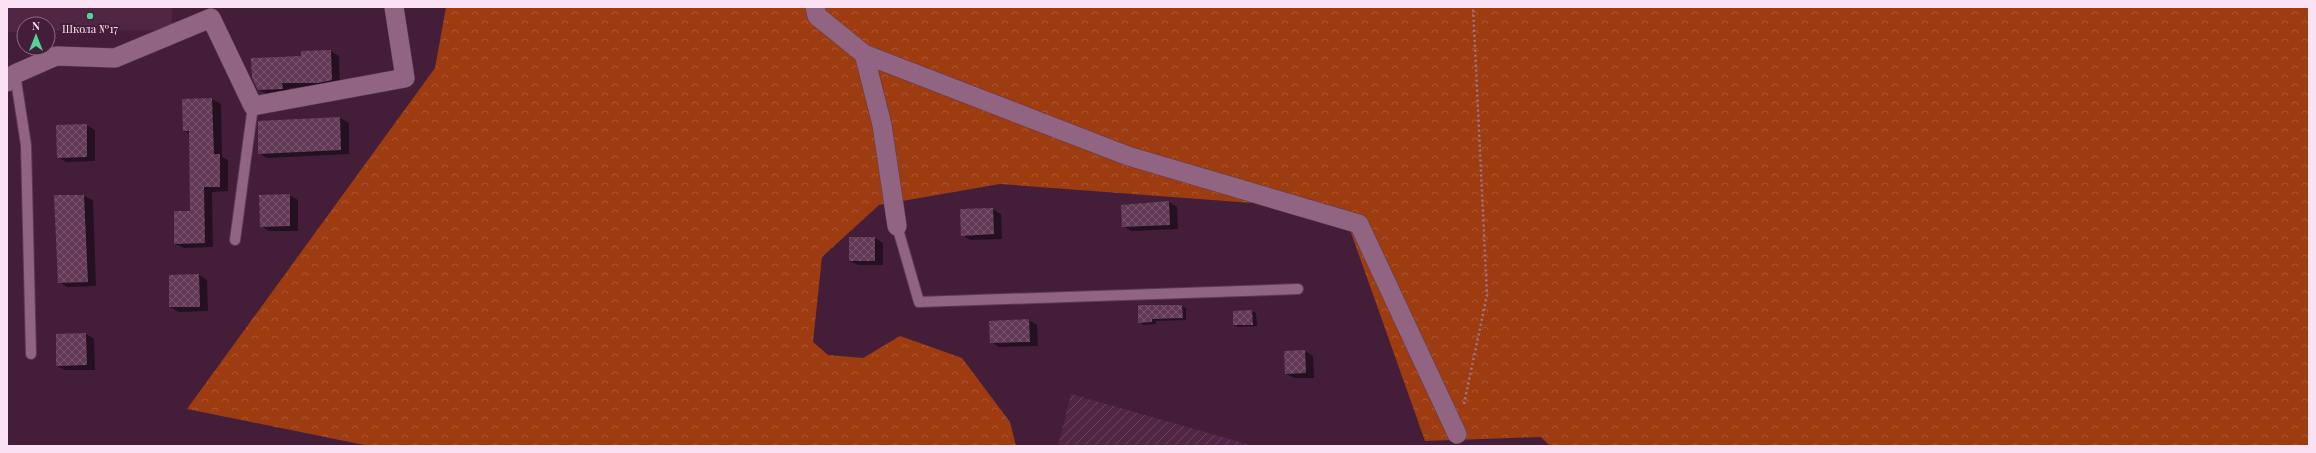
<svg xmlns="http://www.w3.org/2000/svg" width="2316" height="453" font-family="'Playfair Display',serif">
<defs>
<pattern id="industrial-furrows" width="10" height="10" patternUnits="userSpaceOnUse"><rect width="10" height="10" fill="#512544"/><path d="M-1 1l2-2M0 10L10 0M9 11l2-2" fill="none" stroke="#6b445f"/></pattern>
<pattern id="forest-crowns" width="20" height="18" patternUnits="userSpaceOnUse"><rect width="20" height="18" fill="#9d3b11"/><path d="M2 6a3 3 0 1 1 6 0M12 15a3 3 0 1 1 6 0" fill="none" stroke="#ac5734"/></pattern>
<pattern id="building-cross-hatch" width="8" height="8" patternUnits="userSpaceOnUse"><rect width="8" height="8" fill="#633a56"/><path d="M0 0l8 8M0 8l8-8" fill="none" stroke="#7a566f"/></pattern>
</defs>
<rect width="100%" height="100%" fill="#441e39"/>
<path fill="#512544" d="M7 7H172V30L48 31V24H24V32H7Z"/>
<path fill="url(#industrial-furrows)" d="M1071 394 1254 446H1058Z"/>
<path fill="url(#forest-crowns)" d="M446 7H2309V446H1550L1541 437 1425 441 1343 210 1000 184 879 205 822 257 813 342 828 355 863 358 900 336 962 358 1010 422 1016 446H369L187 409 435 68Z"/>
<path fill="#0007" d="M331 51 339 56 340 85 290 88 291 94H267L258 89 302 57Z
M212 99 221 104 222 157 228 160V191L212 192 213 247 184 248 175 244 191 212 190 134 184 131 183 100Z
M340 118 349 123V154L267 158 259 153V122Z
M86 125 95 130V161L66 162 58 157Z
M289 195 298 200V231H269L261 226Z
M55 196H84L93 200 96 286 67 287 59 282Z
M1169 202 1177 207 1178 229 1131 231 1123 226Z
M992 209 1001 214 1002 239 970 240 962 235Z
M850 238H875L883 243V265H858L850 261Z
M199 275 207 280 208 311 179 312 170 307Z
M1182 306 1186 308V320L1156 321V324L1143 325 1139 322Z
M1252 311 1256 313 1257 326 1238 327 1234 325V312Z
M1028 320 1037 325 1038 346 999 347 991 342Z
M86 334 94 339 95 370H65L57 366Z
M1305 351 1313 356 1314 378H1294L1286 374Z"/>
<path fill="url(#building-cross-hatch)" d="M331 50 332 80 318 83H282L283 89 258 90 252 78 251 58 301 56V51Z
M212 98 214 154H220V187H204L205 243 174 244V211H190L189 131H183L182 99Z
M340 117 341 150 258 154V121Z
M87 124V157L57 158 56 125Z
M290 194V226L260 227 259 195Z
M54 195H84L88 282 58 283Z
M1169 201 1170 225 1122 227 1121 205Z
M993 208 994 234 961 236 960 209Z
M849 237H875V261H849Z
M199 274 200 307H169V275Z
M1138 305H1182L1183 318 1152 319V322L1138 323Z
M1252 310 1253 325H1233V311Z
M1029 319 1030 342 990 343 989 321Z
M86 333 87 365 56 366V334Z
M1305 350 1306 373 1285 374 1284 351Z"/>
<g fill="none" stroke-linecap="round" stroke-linejoin="round">
<g stroke="#5b3b52" stroke-width="12">
<path id="lane" d="M15 74 26 145 31 354
M897 226 919 302 1298 289
M235 240 253 106"/>
</g>
<g stroke="#5b3b52" stroke-width="20">
<path id="street" d="M815 7 817 16 864 54 882 125 897 226
M864 54 1128 156 1359 224 1457 434
M7 82 15 74 56 56 115 58 211 18 253 106 405 78 394 7"/>
</g>
<path stroke="#99798f" stroke-width="2.5" stroke-dasharray="2 3" stroke-linecap="butt" d="M1464 404 1487 295 1473 7"/>
<use href="#lane" stroke="#916582" stroke-width="10"/>
<use href="#street" stroke="#916582" stroke-width="19"/>
</g>
<circle fill="#51d397" stroke="#441e39" stroke-width="1.5" cx="90" cy="16" r="4"/>
<g text-anchor="middle" stroke-width="4" stroke-linejoin="round" paint-order="stroke">
<g font-size="11" fill="#fbe2f2" stroke="#441e39">
<text x="90" y="33">Школа №17</text>
</g>
</g>
<rect width="2316" height="453" fill="none" stroke="#fbe2f2" stroke-width="16"/>
<g transform="translate(36 36)"><circle r="19" fill="#441e39" stroke="#8d6c83"/>
<path d="M0-3L7 15L0 10L-7 15Z" fill="#51d397"/>
<text y="-6" font-size="11" font-weight="bold" text-anchor="middle" fill="#fbe2f2">N</text>
</g>
</svg>
